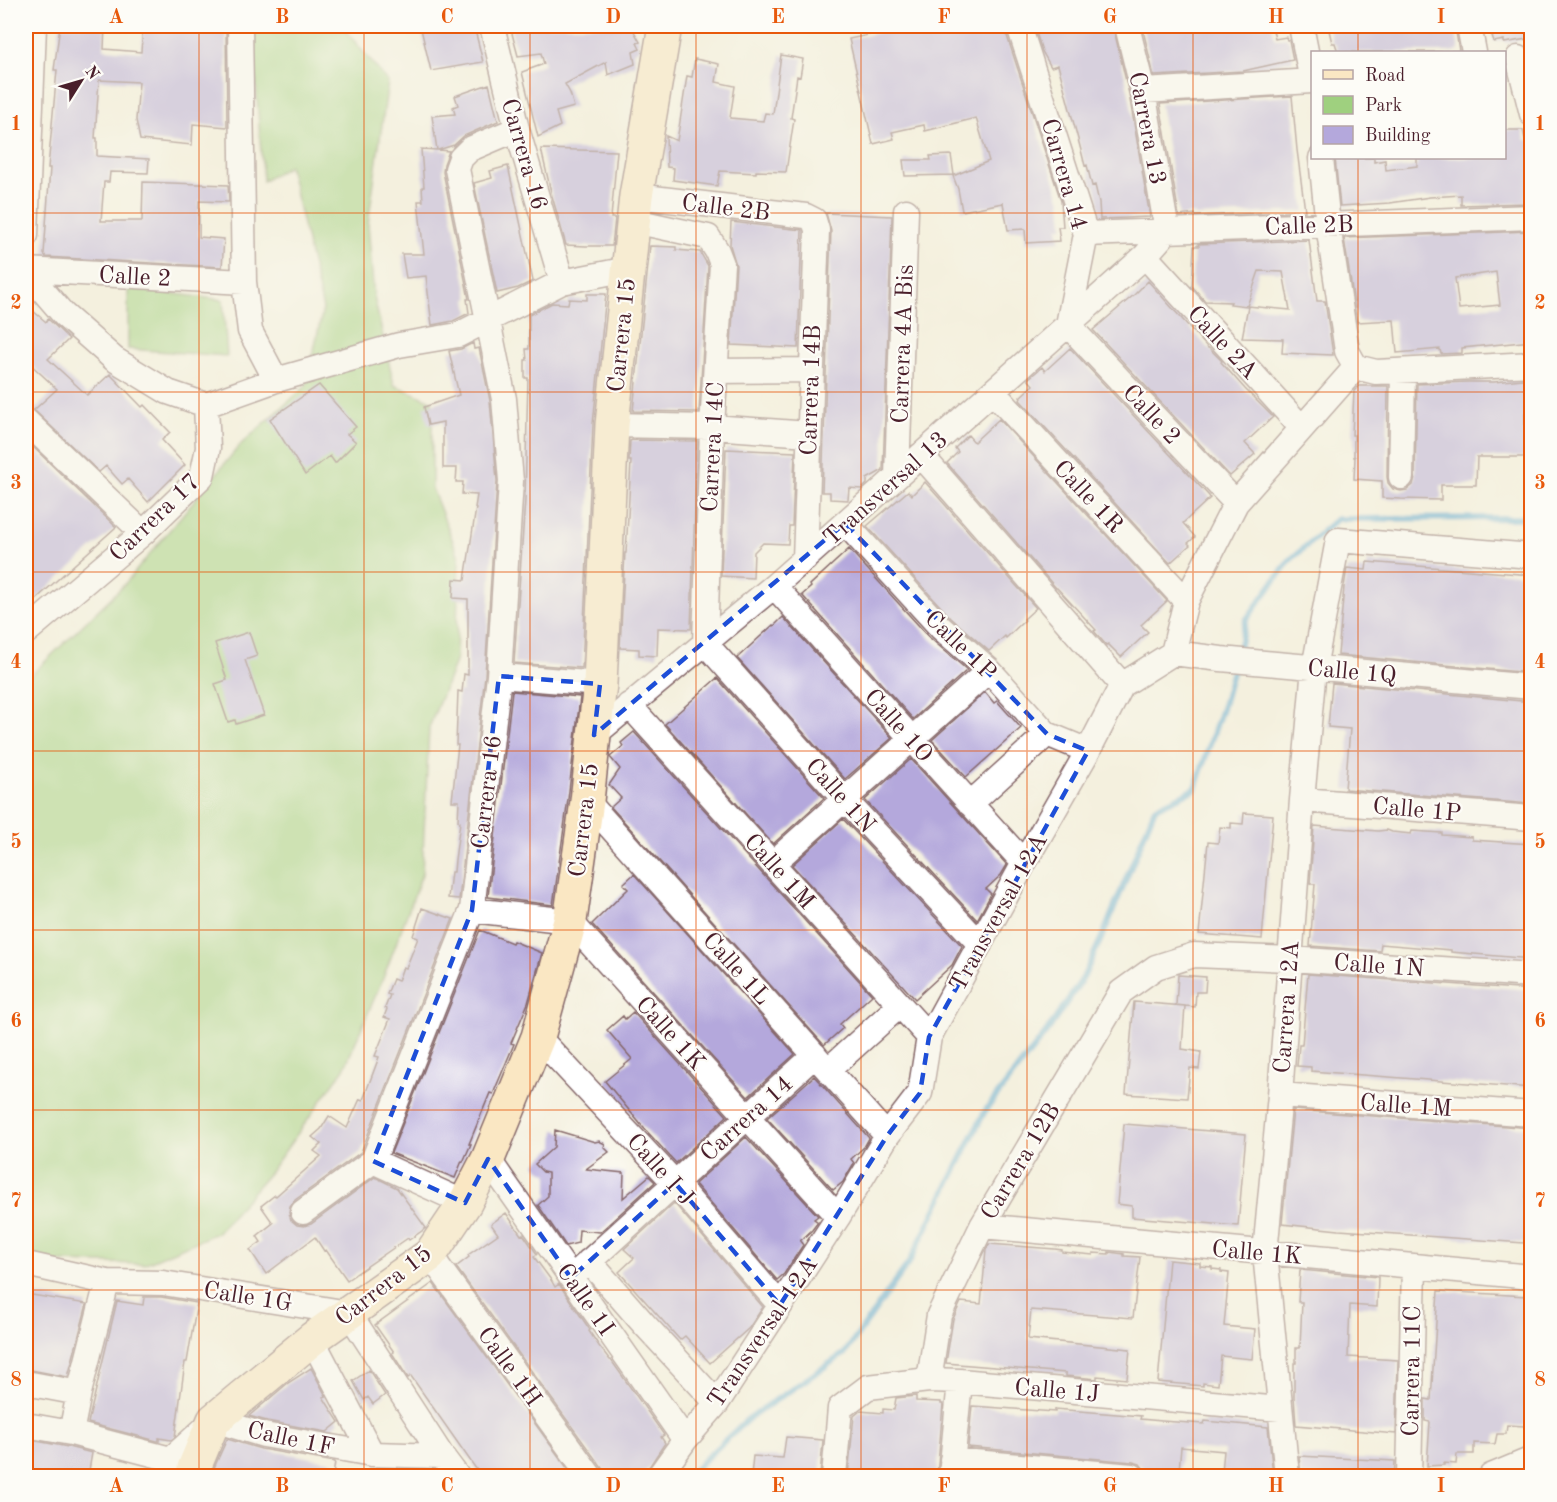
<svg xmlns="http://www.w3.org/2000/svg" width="1557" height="1502" font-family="'Old Standard TT',serif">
<rect width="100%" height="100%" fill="#fdfcf7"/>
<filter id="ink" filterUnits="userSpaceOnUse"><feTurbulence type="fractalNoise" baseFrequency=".0167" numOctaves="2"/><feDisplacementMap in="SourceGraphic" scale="12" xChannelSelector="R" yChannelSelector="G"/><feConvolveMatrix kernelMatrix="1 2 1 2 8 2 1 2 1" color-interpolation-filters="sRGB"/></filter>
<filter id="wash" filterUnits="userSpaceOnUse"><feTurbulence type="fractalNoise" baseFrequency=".008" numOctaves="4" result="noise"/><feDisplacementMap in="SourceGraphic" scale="24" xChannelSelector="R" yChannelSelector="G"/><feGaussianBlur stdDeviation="1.35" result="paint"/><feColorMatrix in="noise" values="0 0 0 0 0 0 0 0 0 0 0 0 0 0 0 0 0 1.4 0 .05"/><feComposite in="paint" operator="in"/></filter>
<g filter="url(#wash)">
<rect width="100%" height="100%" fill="#f4f0de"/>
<path fill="#9fd07f" stroke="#747855" stroke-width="1.5" d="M252 26H342L388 82 368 224 374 297 394 385 432 401V488L459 557 456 659 429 728 422 874 384 976 344 1069 270 1172 217 1233 144 1264 57 1262 26 1257V680L125 584 240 445 306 386 323 309 289 166 263 181Z
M128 288 223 300 227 356 128 349Z"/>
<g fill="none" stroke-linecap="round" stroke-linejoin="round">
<path stroke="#59a6d2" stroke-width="6" d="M1237 656 1246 620 1289 561 1337 519 1532 518
M689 1476 704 1460 748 1419 845 1353 910 1261 985 1111 1048 1030 1083 978 1106 928 1155 808 1195 789 1224 702 1234 666"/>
</g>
<g id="blocks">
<path fill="#b4a8dc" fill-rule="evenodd" d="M60 26H105L104 49 141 52 143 26 172 28V26H226L227 127 193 124 192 145 140 140 136 120 139 82 99 80 95 138H97V156L149 159 148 173 110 172 109 182H104L101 221H142L143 182 228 185 229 202 199 201V237L224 239 222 267 46 257 44 254 50 168H48L57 70H54Z
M447 26H474L483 62 431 71 421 29 447 27Z
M510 26H631L640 42 637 43 640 49 633 52 635 64 608 75 606 62 565 84 570 93 574 107 556 112 560 126 538 137 522 72 544 64 541 53 518 56Z
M911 26H1005V30L1061 201 1063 227H1058L1060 241 1026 243 1025 229 1008 230 1003 203 962 211 958 189 953 176 989 161 976 118 925 131 924 125 892 132 894 139 873 144 849 39Z
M1034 26H1113L1129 94 1150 217 1100 219 1099 202 1095 185 1092 186 1087 165 1085 166 1082 154 1058 65 1051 67 1042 51Z
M1142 26H1272L1275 39 1286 37 1287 40H1289L1293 60 1243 71 1154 76Z
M1328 26H1455L1459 51 1447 52H1338L1335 43H1332Z
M1489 26H1532V38L1504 43V40L1494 42Z
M781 55 803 59 800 77 797 76 791 118 794 119 786 172 756 171V173L720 171 717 186 673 180 674 168 667 167 666 136 677 141 687 76 692 77 695 59 719 64 716 82 735 86 730 118 763 121 765 113 773 114Z
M489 84 498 121 464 136 454 145 438 150 449 151 444 164 443 172 469 299H467L469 313 453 321 432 325 426 276 406 278 402 254H424L418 201H423L422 187H424L421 149 437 150 432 116 455 114 453 107 458 105 455 96Z
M1292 96 1297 150 1305 211 1195 216V214L1179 216 1160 104Z
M1504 130H1523L1525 140 1532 139V193H1526L1527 203 1461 205V195L1430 197 1390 203 1340 206 1335 158H1374V162L1385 160 1386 170 1417 166V158H1504Z
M541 149 617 151 611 218H615L612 246H586L566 245 552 196Z
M951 155 954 175 905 176 903 160H931L930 156Z
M508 166 533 281 518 288 497 293 474 183 492 178 490 171Z
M826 213 892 216 883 470 867 479V484L862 489 849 488 848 500 830 499V492H822L831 231Z
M731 222 802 230 798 348 731 345 736 265 730 245Z
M1532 231V341L1462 348V353L1441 354 1440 349 1397 353 1394 320 1357 322 1344 238ZM1496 272 1500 305 1459 309 1455 278Z
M1309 240 1317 301H1325L1333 355 1282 353 1283 339 1242 338 1248 306 1290 310 1283 272 1259 271 1247 306 1230 304 1231 302 1205 301 1192 286 1194 246H1199L1198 244Z
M650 246 676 247V250L700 252 708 266 699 412 633 411Z
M1148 281 1208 348H1209L1222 361 1221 362 1245 389 1273 417 1245 443 1255 454 1230 476 1093 330 1135 294Z
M587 294H606L593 424 582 668 514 663 525 500 528 378H525V360H527L526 349H529V315L552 303 568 304 569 299 587 300Z
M26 305 46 322 48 319 69 339 48 359 87 395 110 374 142 407 144 405 170 432 162 440 185 465 148 502 128 479 122 484 106 466 99 472 34 410 57 389 26 360Z
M473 343 474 349 479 348 490 401 497 481 485 675 459 899 448 898 451 872H454L455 860 460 822 458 821 459 801H452L458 745H456L458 691 462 692 464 674 468 675V599L453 598 454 579 465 580 476 508H475L477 495 462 494 463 482H456L457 468H443V422L428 425 424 407 459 395 449 351 461 349Z
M1070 348 1209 496 1210 498 1183 523 1195 537 1188 543 1190 545 1170 563 1020 400 1021 398 1020 397 1033 385 1028 379 1042 367 1045 371Z
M1532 378V414H1525V457H1477L1476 485H1441V500L1401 499 1382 498V481L1354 479 1355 457H1354V435H1352L1354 391 1359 386H1388L1387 477 1388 483 1393 489 1401 491 1407 490 1413 485 1415 477 1417 384 1468 382H1494Z
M319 385 356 427 347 434 356 442 335 463 330 456 305 475 270 419Z
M999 419 1167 601 1141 625 1148 632 1121 657 1108 644 1106 645 1094 631 1096 630 1057 588H1056L947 463 958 452 955 448 968 435 974 442Z
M632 440 697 441 691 629 658 628 657 656 639 655V649L620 648 625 553H626L628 516 631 461H629L630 441Z
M31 445 116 527 26 608V449Z
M726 449 795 452 792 526H789L788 544 763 543 754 552 753 578 721 576Z
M925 482 1036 608 1024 619 1025 620 1006 638 1005 636 989 651 951 618 867 526 908 491 912 495Z
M849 549 930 638 967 670 913 719 802 595 811 587 810 585Z
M1367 562 1532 575 1531 673 1338 655 1344 587 1347 568 1366 570Z
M783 617 892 738 845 779 737 658 773 625 774 626Z
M249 632 257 656 245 660 264 715 236 724 235 720 228 722 215 684 227 680 215 643Z
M717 678 824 798 773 844 665 724Z
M1332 683 1532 702V804L1345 789 1350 729 1328 727Z
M512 691 580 697 568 799 553 905 488 897Z
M985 692 994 703 997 701 1021 728 966 777 932 740Z
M634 732 872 995 840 1024 843 1028 824 1045 611 807 621 798 609 785 620 769 610 757 623 746 621 743Z
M911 759 1007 865 1001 875 986 889 991 894 977 920 865 800Z
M1244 813 1273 815 1262 939 1199 934 1208 842 1218 843 1220 827 1231 828V823L1243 824Z
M843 819 962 946 952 965 915 999 792 865Z
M1314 826 1378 831 1387 830 1392 832 1411 834 1412 831 1442 833V835L1472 837V840L1532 844V959L1451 952V950L1381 944 1380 951 1310 946 1315 884H1310Z
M634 874 795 1054 748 1097 592 924 628 889 623 884Z
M422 908 453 919 361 1152 295 1200 290 1206 289 1213 291 1220 297 1225 304 1226 311 1224 375 1177 397 1188 426 1228 409 1240 408 1238 347 1280 326 1250 324 1251 315 1237 266 1274 250 1250 261 1242 257 1236 273 1223 261 1206 275 1195 276 1196 321 1156 314 1151 321 1144 312 1137 321 1129 329 1116 347 1128 360 1099 363 1100 379 1057 375 1056 390 1019 384 1017 387 1009 385 1008 390 995 387 994 393 979 398 981 403 967 406 968 418 938 413 936Z
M480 930 512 943 513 941 542 953 528 1003 511 1043 514 1044 493 1094 490 1093 469 1144H471L463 1162 462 1161 455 1178 391 1153Z
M1308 974 1532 990V1088L1311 1071V1067L1297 1066 1299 1045H1302Z
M1178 975 1206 977 1205 992H1196L1195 1007 1176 1005Z
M1134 1002 1185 1006 1182 1049 1201 1052 1199 1069 1190 1068 1187 1098 1126 1094Z
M633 1012 727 1116 676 1163 642 1126 605 1081 632 1059 607 1030 623 1016 625 1019Z
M814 1076 869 1138 864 1147 851 1159 854 1163 843 1182 833 1190 767 1118Z
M1293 1110 1532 1128V1182H1527L1524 1243 1339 1230 1282 1224Z
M1124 1124 1246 1134 1238 1226 1132 1217V1206L1117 1204Z
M555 1130 595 1142 599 1141 605 1144 604 1147 609 1152 586 1169 624 1173 623 1198 649 1176 655 1182 600 1232 579 1230 578 1243 566 1246 538 1205 548 1196V1173L543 1172 535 1164 554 1147Z
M746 1137 818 1216 814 1219 818 1222 812 1230 800 1241 803 1245 784 1274 777 1280 695 1184Z
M674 1203 763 1307 749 1328 710 1363 685 1336 680 1340 619 1272 634 1258 624 1249Z
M506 1213 521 1235 523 1234 537 1254 534 1257 551 1280 555 1287 559 1284 590 1330 589 1331 599 1346 610 1360H611L664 1435 661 1437 665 1443 647 1470 637 1476H604L602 1468 456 1267 469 1257 468 1255 498 1234 491 1224Z
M989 1244 1055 1249 1062 1250V1252L1093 1255V1253L1109 1254V1252L1124 1254V1256L1140 1257 1133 1318 1031 1310 1028 1339 1130 1349 1127 1379 1097 1376V1379L1066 1376V1373L946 1363 953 1319 961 1302 981 1304 986 1250Z
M1169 1260 1200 1263V1266L1212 1267V1269L1221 1270V1272L1229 1273 1224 1326 1255 1329 1252 1359 1221 1356 1218 1385 1203 1383V1386L1158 1382Z
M1300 1270 1378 1277 1377 1307 1350 1305 1348 1357 1398 1360 1396 1434 1296 1425 1294 1397V1363H1296V1348H1300L1302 1302H1298Z
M433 1283 573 1476H481L411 1376 408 1378 392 1353 394 1352 375 1325Z
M1438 1291 1527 1296V1308H1530L1528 1340H1529L1525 1426 1507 1425 1506 1434H1497L1495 1444 1474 1443V1454H1457L1456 1464 1444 1463V1465L1427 1466 1430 1422 1425 1421V1399L1431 1400Z
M26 1294 87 1304 68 1377 26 1369Z
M144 1297H161L197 1303 187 1362H185L175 1437 171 1440 159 1438V1441H157L88 1423 117 1301 143 1305Z
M311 1368 326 1396 323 1397 339 1422 327 1432 267 1421 249 1416 288 1383Z
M369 1370 385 1395 373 1404 368 1397 364 1400 353 1381Z
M916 1396V1401L941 1402V1404H943L937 1476H848L854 1416 860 1411 883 1413V1409L894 1410 896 1398Z
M972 1406 1055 1412V1409L1141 1416 1140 1419 1162 1421 1204 1424 1205 1421 1268 1427 1273 1476H1231V1473L1222 1472 1224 1451 1181 1447 1179 1471 1144 1469 1140 1464 1133 1462 968 1447Z
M786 1437 823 1440 820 1476H751L753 1456 783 1458Z
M26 1439 68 1447 92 1453 88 1476H33L26 1475Z
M227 1439 261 1449 335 1462 333 1476H213L214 1468Z
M1299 1456 1395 1461 1394 1476H1301Z"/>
</g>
</g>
<g filter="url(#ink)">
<use href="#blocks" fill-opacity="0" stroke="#86686a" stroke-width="1.5"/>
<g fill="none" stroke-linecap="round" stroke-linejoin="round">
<g stroke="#86686a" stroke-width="27">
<path id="street" d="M240 26 244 282 250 331 276 380
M492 26 517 129 562 282
M1019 26 1086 234 1068 325 1236 503
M1301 26 1312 81
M1469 26 1474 52
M1518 58 1532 114
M1143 91 1312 81
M1321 158 1328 225 1347 351 1356 367
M636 196 806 216 814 220 817 230 805 559
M634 221 708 237 717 251 722 264 712 427 705 643 844 799 980 944
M1086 234 1532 217
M26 235 34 26
M1145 256 1302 428
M26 270 244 282
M26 271 64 315 114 359 168 392 206 405
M1356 367 1376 372 1532 364
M716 371 811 370
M993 392 1186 601
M206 405 276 380 399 345 458 335 562 282 628 269
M26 421 143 533
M612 425 712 427 809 434
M921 455 1122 685
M897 476 906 211
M1401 477 1403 371
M845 523 941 628 989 670 1047 734 1088 751
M774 586 1024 863
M26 632 143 533 202 476 208 448 206 405
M1173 653 1221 659 1532 687
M499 676 600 684
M629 705 929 1037
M594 735 774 586 1145 256 1167 231 1143 91 1127 26
M1302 800 1532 818
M587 801 887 1136
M970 804 1047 734
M773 863 989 670
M472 910 570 921 838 1217
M538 1037 675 1183 780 1305
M828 1070 900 1005
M1280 1095 1532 1114
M488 1159 685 1440
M373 1161 465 1203
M303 1212 373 1161 472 910 499 676 511 481 504 399 457 169 461 158 470 149 517 129
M982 1226 1532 1277
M430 1255 590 1476
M589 1261 644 1324 717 1403
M26 1264 107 1282 163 1283 349 1313 442 1456 457 1476
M571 1278 815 1055
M312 1339 372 1454
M929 1380 939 1315 982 1226 1121 992 1156 967 1194 955 1290 959 1532 975
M26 1383 79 1393
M26 1425 71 1433 171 1459 214 1420 264 1435 372 1454 442 1456
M71 1433 79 1393 107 1282
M952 1460 1132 1476
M951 1475 960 1381
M659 1476 685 1440 717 1403 838 1217 887 1136 920 1093 929 1037 1024 863 1088 751 1122 685 1173 653 1186 601 1236 503 1356 367
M834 1476 840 1408 868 1387 929 1380 960 1381 1280 1409
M1287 1476 1265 1253 1280 1095 1302 800 1314 668 1338 540 1532 556
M1409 1476 1414 1266
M1491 1476 1532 1459"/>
</g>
<g stroke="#86686a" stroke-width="36">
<path id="secondary" d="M193 1476 194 1468 214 1420 312 1339 430 1255 465 1203 488 1159 538 1037 570 921 587 801 594 735 600 684 612 425 636 196 665 26"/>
</g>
<use href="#street" stroke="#fff" stroke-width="24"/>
<use href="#secondary" stroke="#fae7c3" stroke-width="33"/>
</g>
</g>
<path d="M0 0H1557V1502H0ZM845 523 1047 734 1088 751 929 1037 920 1093 887 1136 780 1305 675 1183 571 1278 488 1159 465 1203 373 1161 472 910 499 676 600 684 594 735Z" fill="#f4f0de" fill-opacity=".55" fill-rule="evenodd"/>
<path fill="none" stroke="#1d4ed8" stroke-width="4.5" stroke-dasharray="12 8" stroke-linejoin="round" d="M845 523 1047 734 1088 751 929 1037 920 1093 887 1136 780 1305 675 1183 571 1278 488 1159 465 1203 373 1161 472 910 499 676 600 684 594 735Z"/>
<path fill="none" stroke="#e8590c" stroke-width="1.5" stroke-opacity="0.55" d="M199 26V1476M364 26V1476M530 26V1476M696 26V1476M861 26V1476M1027 26V1476M1193 26V1476M1358 26V52M1358 158V1476M26 213H1532M26 392H1532M26 572H1532M26 751H1532M26 930H1532M26 1110H1532M26 1290H1532"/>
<g text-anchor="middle" stroke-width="4.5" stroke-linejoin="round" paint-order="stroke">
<g font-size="24" fill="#4a1f2b" stroke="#fdfcf7">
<text transform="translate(1148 128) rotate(79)" y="8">Carrera 13</text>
<text transform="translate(525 154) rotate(74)" y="8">Carrera 16</text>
<text transform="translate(1065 174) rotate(74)" y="8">Carrera 14</text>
<text transform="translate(726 207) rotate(7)" y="8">Calle 2B</text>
<text transform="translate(1309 225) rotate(-2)" y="8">Calle 2B</text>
<text transform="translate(135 276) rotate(3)" y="8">Calle 2</text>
<text transform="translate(621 335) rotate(-84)" y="8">Carrera 15</text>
<text transform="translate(1223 342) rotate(47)" y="8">Calle 2A</text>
<text transform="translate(902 344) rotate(-88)" y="8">Carrera 4A Bis</text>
<text transform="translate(810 390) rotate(-88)" y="8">Carrera 14B</text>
<text transform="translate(1152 414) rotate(47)" y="8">Calle 2</text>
<text transform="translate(712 447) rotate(-87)" y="8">Carrera 14C</text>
<text transform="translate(885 488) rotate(-42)" y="8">Transversal 13</text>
<text transform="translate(1089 496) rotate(47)" y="8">Calle 1R</text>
<text transform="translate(154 517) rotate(-44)" y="8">Carrera 17</text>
<text transform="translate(961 645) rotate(44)" y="8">Calle 1P</text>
<text transform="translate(1352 671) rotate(5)" y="8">Calle 1Q</text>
<text transform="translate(899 725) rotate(48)" y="8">Calle 1O</text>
<text transform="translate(486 792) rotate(-83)" y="8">Carrera 16</text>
<text transform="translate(841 795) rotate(48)" y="8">Calle 1N</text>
<text transform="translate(1417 809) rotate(5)" y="8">Calle 1P</text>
<text transform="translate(583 820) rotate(-83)" y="8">Carrera 15</text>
<text transform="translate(780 871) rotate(48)" y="8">Calle 1M</text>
<text transform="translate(998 912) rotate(-61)" y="8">Transversal 12A</text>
<text transform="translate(1379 965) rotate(4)" y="8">Calle 1N</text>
<text transform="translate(737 968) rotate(48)" y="8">Calle 1L</text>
<text transform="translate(1286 1007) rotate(-86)" y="8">Carrera 12A</text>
<text transform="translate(671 1033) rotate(48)" y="8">Calle 1K</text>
<text transform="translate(1406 1105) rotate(4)" y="8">Calle 1M</text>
<text transform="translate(746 1118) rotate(-42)" y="8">Carrera 14</text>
<text transform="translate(1020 1161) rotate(-59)" y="8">Carrera 12B</text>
<text transform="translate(661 1169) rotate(48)" y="8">Calle I J</text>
<text transform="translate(1257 1252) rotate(5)" y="8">Calle 1K</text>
<text transform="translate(383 1285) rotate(-38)" y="8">Carrera 15</text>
<text transform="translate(248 1296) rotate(9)" y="8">Calle 1G</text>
<text transform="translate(586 1299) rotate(55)" y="8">Calle 1I</text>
<text transform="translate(762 1332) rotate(-56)" y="8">Transversal 12A</text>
<text transform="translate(510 1366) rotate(54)" y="8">Calle 1H</text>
<text transform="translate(1411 1371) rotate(-89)" y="8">Carrera 11C</text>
<text transform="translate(1057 1390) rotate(5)" y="8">Calle 1J</text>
<text transform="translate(291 1438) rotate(12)" y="8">Calle 1F</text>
</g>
</g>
<rect width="1557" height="1502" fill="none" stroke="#fdfcf7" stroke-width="66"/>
<rect x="1311" y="51" width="195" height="108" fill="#fdfcf7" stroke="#b5a4a5" stroke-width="1.5"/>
<rect x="1323" y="70" width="30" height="9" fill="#fae7c3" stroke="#b5a4a5" stroke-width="1.5"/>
<text x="1365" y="81" font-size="18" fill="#4a1f2b">Road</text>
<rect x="1323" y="96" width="30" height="18" fill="#9fd07f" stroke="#b5a4a5" stroke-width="1.5"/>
<text x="1365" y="111" font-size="18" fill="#4a1f2b">Park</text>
<rect x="1323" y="126" width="30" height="18" fill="#b4a8dc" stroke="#b5a4a5" stroke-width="1.5"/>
<text x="1365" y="141" font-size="18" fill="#4a1f2b">Building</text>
<g transform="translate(81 81) rotate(53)" stroke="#fdfcf7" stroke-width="4.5" paint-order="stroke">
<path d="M0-4.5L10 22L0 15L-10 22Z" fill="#4a1f2b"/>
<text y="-9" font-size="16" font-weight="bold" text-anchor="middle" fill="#4a1f2b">N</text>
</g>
<rect x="33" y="33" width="1491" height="1436" fill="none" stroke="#e8590c" stroke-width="2"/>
<g font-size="20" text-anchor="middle" font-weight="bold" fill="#e8590c">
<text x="116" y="23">A</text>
<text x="282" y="23">B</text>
<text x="447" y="23">C</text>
<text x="613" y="23">D</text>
<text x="778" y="23">E</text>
<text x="944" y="23">F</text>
<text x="1110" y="23">G</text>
<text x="1276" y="23">H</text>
<text x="1441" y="23">I</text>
<text x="16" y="130">1</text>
<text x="1540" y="130">1</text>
<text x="16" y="309">2</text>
<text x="1540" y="309">2</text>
<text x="16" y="489">3</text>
<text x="1540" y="489">3</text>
<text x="16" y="668">4</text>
<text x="1540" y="668">4</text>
<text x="16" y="848">5</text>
<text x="1540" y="848">5</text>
<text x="16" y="1027">6</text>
<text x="1540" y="1027">6</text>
<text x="16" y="1207">7</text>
<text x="1540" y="1207">7</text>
<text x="16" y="1386">8</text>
<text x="1540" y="1386">8</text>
<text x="116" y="1492">A</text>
<text x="282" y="1492">B</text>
<text x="447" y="1492">C</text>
<text x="613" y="1492">D</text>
<text x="778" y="1492">E</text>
<text x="944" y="1492">F</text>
<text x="1110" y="1492">G</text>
<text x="1276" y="1492">H</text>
<text x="1441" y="1492">I</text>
</g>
</svg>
